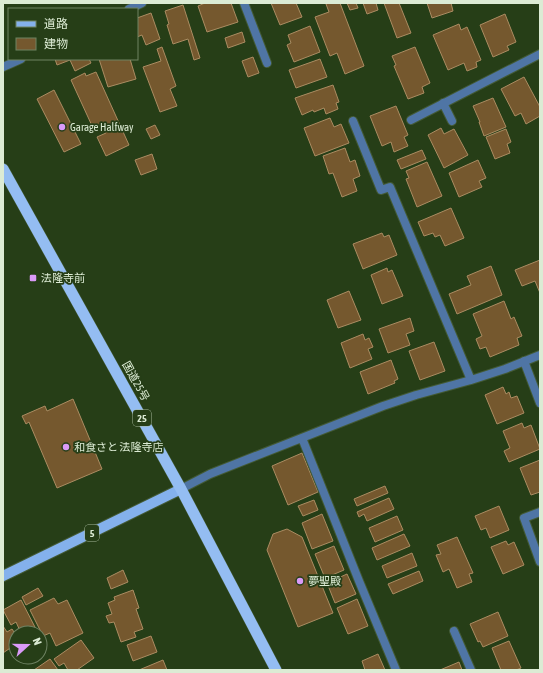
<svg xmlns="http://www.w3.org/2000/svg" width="543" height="673" font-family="'Asap Condensed','Noto Sans JP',sans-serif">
<rect width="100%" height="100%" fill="#263e17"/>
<path fill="#75582e" stroke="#ab8c62" d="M205 3H231L238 22 207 32 198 6Z
M271 3H296L302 17 280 25Z
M329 3H340L364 66 345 74 337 53 330 56 315 17 329 12 326 4Z
M347 3H356L358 8 350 10Z
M363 3H376L378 10 367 14Z
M384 3H399L411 33 397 38Z
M427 3H451L453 11 432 18Z
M183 5 200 58 194 60 188 39 173 44 167 25 169 24 165 11Z
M151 13 160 39 146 45 142 35 137 37V18Z
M505 14 516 42 507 46 509 50 493 57 480 25Z
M459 24 461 30 467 27 481 60 476 62 477 67 467 71 464 63 448 70 433 35Z
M310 26 320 52 294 62 287 45 291 43 288 35Z
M242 32 245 42 228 48 225 38Z
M162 47 176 86 170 89 177 106 160 112 143 67 161 61 157 49Z
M415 47 430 83 422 87 424 93 408 99 394 66 396 65 392 56Z
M253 57 259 73 248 77 242 61Z
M55 59H89L91 63 75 71 70 60 57 65Z
M99 59H130L136 79 108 87Z
M320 59 327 77 296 88 289 70Z
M96 72 129 145 106 156 97 137 106 133 101 125 93 128 71 80 85 73 86 76Z
M524 77 540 107V116L526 124 521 113 515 116 501 89Z
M333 85 339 102 336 103 338 109 326 114 324 108 314 112 313 110 302 115 295 98Z
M54 90 81 144 64 152 37 99Z
M493 98 506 127 484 136 479 122H480L473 106Z
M396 106 408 135 404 137 408 146 394 152 391 142 382 146 370 116Z
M330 118 334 127 341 124 349 143 315 156 304 128Z
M155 125 160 135 151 139 146 129Z
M441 128 444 134 454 129 468 155 444 168 428 135Z
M506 129 511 142 507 144 510 153 495 159 486 137Z
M345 148 350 162 355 160 360 176 353 179 357 191 342 197 333 173 329 174 323 156Z
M422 150 426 159 401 169 397 160Z
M152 154 157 169 141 175 135 160Z
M478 160 486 178 479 181 482 187 459 197 449 173Z
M427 162 442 196 417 207 406 179 409 178 406 171Z
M451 208 464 238 445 246 440 235 435 237 433 233 424 236 418 222Z
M382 233 384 237 389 235 397 255 363 269 353 244Z
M540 260V293L535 281 522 286 515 270Z
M491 266 502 295 457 314 449 294 471 285 467 276Z
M387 268 388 272 392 270 403 296 382 304 371 275Z
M349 291 361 320 338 328 327 300Z
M504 301 511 319 514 317 522 336 517 338 519 345 490 357 486 347 480 349 476 339 482 336 473 314Z
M410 318 414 331 406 334 410 345 388 353 379 329Z
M363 334 365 340 369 338 373 347 368 349 372 359 350 368 341 343Z
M434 342 445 371 420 380 409 351Z
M391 360 398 379 394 381 395 383 368 394 360 372Z
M503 387 506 394 509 392 511 398 517 396 524 413 497 424 485 395Z
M73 399 102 469 57 488 29 422 26 424 22 416 45 406 47 411Z
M522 423 524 428 531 425 540 449 509 462 504 451 510 448 503 431Z
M302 453 318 492 288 505 272 466Z
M540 460V492L531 495 520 468Z
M385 486 388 493 357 506 354 499Z
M389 498 394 509 367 521 364 514 359 517 357 512Z
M314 500 318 510 303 516 298 506Z
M499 506 509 530 490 538 486 528 481 530 475 516Z
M322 514 333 541 312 549 302 523Z
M397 516 403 530 375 542 369 528Z
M287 529 302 537 333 613 298 627 267 550 273 534Z
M404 534 410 546 377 560 372 548Z
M457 537 473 573 469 574 472 582 457 588 449 569 443 572 436 555 441 554 437 545Z
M506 541 508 545 514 542 524 565 503 574 491 547Z
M334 546 344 570 325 578 315 554Z
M412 553 417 566 387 578 382 566Z
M123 570 128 582 111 589 107 578Z
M419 571 423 581 393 594 388 584Z
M347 574 356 594 335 603 327 583Z
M38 588 43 596 26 605 22 597Z
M133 590 139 608 136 609 143 629 134 632 136 637 121 642 114 622 109 623 106 616 112 614 108 603 115 600 114 597Z
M54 598 58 604 67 600 83 633 56 646 50 633 43 636 30 610Z
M357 599 368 626 348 634 337 608Z
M21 600 37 631 33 633H21L16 622 11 625 3 610Z
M498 612 508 636 483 647 480 641 478 642 470 624Z
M3 626 7 632 12 629 16 635V644L3 653Z
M151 636 157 652 133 661 127 645Z
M81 640 94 658 77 670H68L64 663 59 666 54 659Z
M509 641 521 668 516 670H501L492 648Z
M378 654 385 670H365L362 661Z
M50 659 58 670H34Z
M163 660 167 670H139Z
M459 662 462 670H440Z"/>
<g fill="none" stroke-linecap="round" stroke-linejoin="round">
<g stroke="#435a35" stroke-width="10">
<path id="minor" d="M244 3 267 63
M129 9 142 3
M3 67 21 59
M443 103 452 121
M411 120 540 54
M353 121 381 190 390 187 471 380
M524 361 540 403
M302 438 359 581 396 670
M181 489 210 474 383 406 416 395 471 380 505 369 540 355
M540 562 524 518 540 512
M454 631 471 670"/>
</g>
<g stroke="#435a35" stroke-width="12">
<path id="primary" d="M3 576 181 489"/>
</g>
<g stroke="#435a35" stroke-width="12">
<path id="trunk" d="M3 169 181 489 276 670"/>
</g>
<use href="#minor" stroke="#4f75a5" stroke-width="8"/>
<use href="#primary" stroke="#84b1ec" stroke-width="10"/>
<use href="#trunk" stroke="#94bdf2" stroke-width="11"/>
</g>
<g fill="#da9af7" stroke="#263e17" stroke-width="1.5">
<circle cx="62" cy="127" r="4"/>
<rect x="29" y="274" width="8" height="8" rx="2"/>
<circle cx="66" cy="447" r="4"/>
<circle cx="300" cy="581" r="4"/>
</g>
<g text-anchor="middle" stroke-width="3.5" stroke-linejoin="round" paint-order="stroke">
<g fill="#263e17" stroke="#a5b79b" stroke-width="1">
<rect x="133" y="410" width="18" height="16" rx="3"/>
<rect x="85" y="525" width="14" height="16" rx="3"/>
</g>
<g font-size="10" font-weight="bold" fill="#dcebd4">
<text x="142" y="422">25</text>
<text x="92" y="537">5</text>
</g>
<g font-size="11" fill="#dcebd4" stroke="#263e17" text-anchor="start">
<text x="70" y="131">Garage Halfway</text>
<text x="41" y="282">法隆寺前</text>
<text x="74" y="451">和食さと 法隆寺店</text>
<text x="308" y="585">夢聖殿</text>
</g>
<g font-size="11" fill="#dcebd4" stroke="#263e17">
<text transform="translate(136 381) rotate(61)" y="4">国道25号</text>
</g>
</g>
<rect width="543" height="673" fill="none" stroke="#dcebd4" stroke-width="8"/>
<rect x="8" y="8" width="130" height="52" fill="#263e17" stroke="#6f8363"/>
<rect x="16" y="21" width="20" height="6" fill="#84b1ec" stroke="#6f8363"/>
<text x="44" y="28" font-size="12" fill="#dcebd4">道路</text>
<rect x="16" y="38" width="20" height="12" fill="#75582e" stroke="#6f8363"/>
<text x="44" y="48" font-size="12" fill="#dcebd4">建物</text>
<g transform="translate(28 645) rotate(69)"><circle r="19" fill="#263e17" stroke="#6f8363"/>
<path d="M0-3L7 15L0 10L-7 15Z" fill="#da9af7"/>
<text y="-6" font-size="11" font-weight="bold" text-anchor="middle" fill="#dcebd4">N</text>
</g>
</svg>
